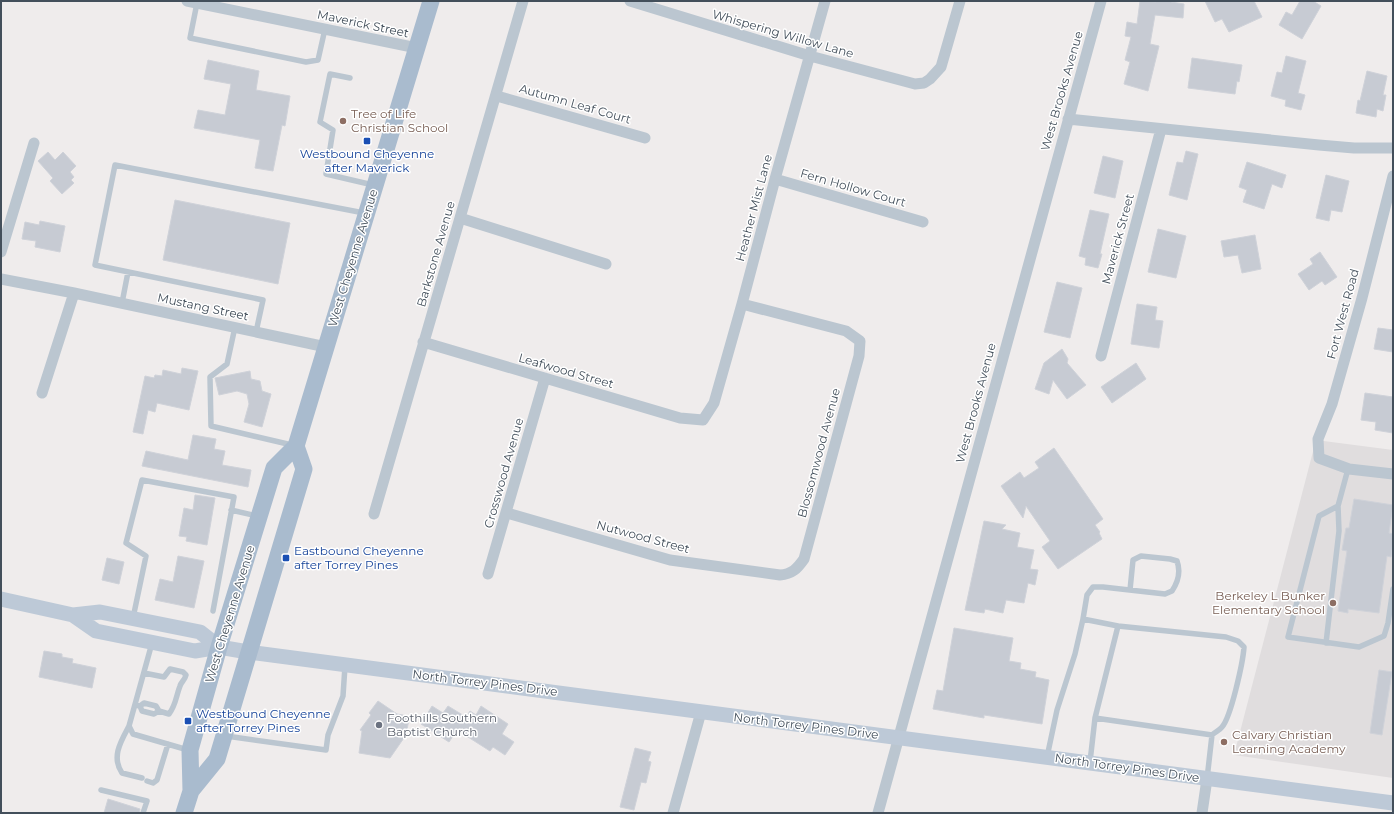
<svg xmlns="http://www.w3.org/2000/svg" width="1394" height="814" font-family="Montserrat,sans-serif">
<rect width="100%" height="100%" fill="#efecec"/>
<path fill="#e0ddde" d="M1316 440 1393 450V778L1234 755Z"/>
<path fill="#c7cbd3" stroke="#cfd2d9" d="M1140 1 1156 2V1H1171V2L1184 4 1183 18 1155 15 1150 44 1159 46 1148 91 1124 84 1130 62 1125 60 1131 37 1125 36 1127 22 1137 24Z
M1205 1H1254L1262 17 1229 32 1222 19 1215 22Z
M1300 1H1313L1321 6 1302 39 1279 25 1286 12 1292 15Z
M1286 56 1306 61 1298 93 1305 95 1301 110 1285 106 1286 100 1271 96 1277 72 1282 73Z
M1192 58 1242 65 1239 82 1237 81 1235 94 1188 88Z
M208 60 259 71 256 90 290 96 285 126 282 125 273 171 255 168 260 140 194 128 198 110 225 115 231 84 204 79Z
M1367 71 1387 76 1383 95H1386L1383 111 1377 109 1376 117 1356 113 1358 100 1360 101Z
M1186 151 1198 154 1187 200 1169 195 1177 162 1183 163Z
M48 152 55 160 63 152 76 166 70 172 74 177 71 180 74 183 62 194 50 181 53 178 38 161Z
M1103 156 1123 161 1115 198 1094 193Z
M1247 162 1286 175 1282 188 1272 184 1264 209 1243 202 1247 190 1239 187Z
M1326 175 1349 181 1342 212 1331 210 1329 221 1316 218Z
M175 200 290 223 278 284 163 260Z
M1090 210 1109 214 1100 254H1102L1098 268 1085 265 1086 258 1079 256Z
M40 221 65 226 60 252 35 247 36 241 22 239 25 222 39 225Z
M1158 229 1186 236 1176 278 1148 272Z
M1255 235 1261 269 1242 273 1238 255 1224 257 1221 241Z
M1320 252 1337 277 1325 285 1322 281 1309 290 1298 274 1313 264 1310 259Z
M1057 282 1082 288 1070 338 1044 332Z
M1137 304 1157 307 1155 320 1163 321 1159 348 1131 344Z
M1378 328 1393 330V352L1374 349Z
M1062 349 1068 359 1067 363 1086 385 1067 399 1053 380 1049 394 1035 389 1044 363Z
M1136 363 1146 379 1112 403 1101 387Z
M182 368 198 371 189 410 157 403 155 412 148 410 143 434 133 432 145 376 154 378 155 375 162 376 163 370 181 374Z
M250 371 251 379 260 381 262 391 271 394 262 427 244 422 249 404 247 394 237 391 219 395 215 378Z
M1365 393 1393 397V433L1375 430 1376 422 1361 420Z
M193 435 216 439 214 449 225 451 222 465 251 470 248 487 142 466 146 451 188 460Z
M1054 448 1103 519 1095 525 1100 532 1099 533 1102 539 1058 569 1042 547 1050 541 1026 506 1023 518 1001 486 1020 472 1024 478 1039 468 1035 462Z
M195 495 215 498 207 545 186 541 187 537 179 536 184 508 193 510Z
M1354 499 1393 505 1389 533 1393 534V542L1391 557 1387 556 1379 613 1348 609V613L1338 611 1347 551 1342 550 1346 528H1349Z
M984 521 1006 525 1002 529 1020 533 1017 547 1034 550 1030 569 1038 570 1035 585 1028 583 1024 603 1006 600 1003 613 985 609 984 613 965 610Z
M178 556 204 561 194 608 155 600 160 579 173 582Z
M107 558 124 562 119 584 102 580Z
M954 628 1013 638 1009 661 1021 663 1020 669 1036 672 1035 677 1049 680 1042 724 984 715V718L933 709 937 690 943 691Z
M44 651 62 654V657L73 659 72 663 96 668 92 688 39 677Z
M1379 670 1392 672 1382 735 1370 733Z
M378 701 397 714 403 715 409 719 406 735 390 758 359 753 362 731 360 730 371 715 369 713Z
M432 706 443 713 448 706 466 717 470 711 476 715 481 706 508 724 502 734 514 742 505 755 493 747 490 751 457 730 449 742 421 724Z
M635 748 651 752 648 761 651 762 646 783 641 782 634 810 620 807Z
M108 799 140 809 139 813H104Z"/>
<g fill="none" stroke-linecap="round" stroke-linejoin="round">
<path stroke="#bbc6d0" stroke-width="5.5" d="M197 3 190 38 306 62 318 60 325 29
M350 78 330 74 320 122 333 130 326 174 373 185
M122 303 128 272
M235 327 227 364 210 377 211 426 292 445
M256 332 263 300 95 265 115 165 364 213
M1348 469 1338 506 1319 516 1288 637 1359 647 1384 636 1388 623 1393 589
M231 510 257 516
M133 618 146 556 126 543 142 480 234 497 213 611
M1083 619 1087 595 1093 587H1103L1165 594 1172 591C1178 582 1181 572 1177 561L1170 559 1141 556 1133 560 1130 590
M1118 626 1226 637 1238 641 1244 647C1243 662 1231 717 1222 727 1220 730 1215 732 1212 735
M152 643 129 726 133 734 188 750
M1326 643 1339 531 1338 506
M135 705 140 706 144 703 156 706 159 711 169 714C176 705 176 696 180 686 181 682 185 680 186 675L183 672 170 669 164 677 144 673
M140 706 142 711 154 714 159 711
M129 726C121 741 111 757 122 773L142 778
M226 736 326 750 328 735 343 696 345 666
M1047 757 1057 710 1075 654 1083 619 1118 626 1095 718
M1090 762 1095 718 1212 735 1207 779
M147 781 153 783 157 780 168 744
M101 790 147 801 143 813"/>
<path stroke="#bbc6d0" stroke-width="11" d="M187 1 417 48
M630 1 810 56 915 84 924 83 930 79 941 67 960 1
M497 96 645 138
M1068 119 1319 145 1354 148H1393
M1393 176 1362 298 1332 404 1318 439 1319 458 1349 469 1393 474
M775 179 923 222
M460 218 606 264
M1 252 34 143
M1 279 74 293 326 347
M423 342 680 418 703 420 714 403 742 304 775 179 825 1
M1101 356 1161 129
M42 393 74 293
M507 513 670 560 780 575C792 574 797 569 804 559L859 356 860 341 846 331 742 304
M374 514 523 1
M488 574 545 378
M673 813 701 712
M878 813 1101 1
M1202 813 1207 779"/>
<path stroke="#bdc9d7" stroke-width="15" d="M1 599 73 615 100 612 200 632 219 647
M73 615 96 631 195 651 219 647 248 652 1393 803"/>
<path stroke="#a9bbce" stroke-width="17" d="M191 791 217 759 304 469 296 446
M184 813 191 791 190 750 219 647 274 468 296 446 431 1"/>
</g>
<g fill="#8d6e63" stroke="#fff" stroke-width="1.5">
<circle cx="343" cy="121" r="4"/>
<circle cx="1333" cy="603" r="4"/>
<circle cx="1224" cy="742" r="4"/>
</g>
<g fill="#1a4fb4" stroke="#fff" stroke-width="1.5">
<rect x="363" y="137" width="8" height="8" rx="2"/>
<rect x="282" y="554" width="8" height="8" rx="2"/>
<rect x="184" y="717" width="8" height="8" rx="2"/>
</g>
<circle fill="#6b7280" stroke="#fff" stroke-width="1.5" cx="379" cy="725" r="4"/>
<g text-anchor="middle" stroke-width="3" stroke-linejoin="round" paint-order="stroke">
<g font-size="12" fill="#434f5b" stroke="#fff">
<text transform="translate(363 24) rotate(12)" y="4">Maverick Street</text>
<text transform="translate(783 34) rotate(16)" y="4">Whispering Willow Lane</text>
<text transform="translate(1062 91) rotate(-74)" y="4">West Brooks Avenue</text>
<text transform="translate(575 104) rotate(16)" y="4">Autumn Leaf Court</text>
<text transform="translate(853 188) rotate(16)" y="4">Fern Hollow Court</text>
<text transform="translate(754 208) rotate(-75)" y="4">Heather Mist Lane</text>
<text transform="translate(1118 239) rotate(-75)" y="4">Maverick Street</text>
<text transform="translate(436 254) rotate(-74)" y="4">Barkstone Avenue</text>
<text transform="translate(353 258) rotate(-73)" y="4">West Cheyenne Avenue</text>
<text transform="translate(203 307) rotate(12)" y="4">Mustang Street</text>
<text transform="translate(1343 314) rotate(-75)" y="4">Fort West Road</text>
<text transform="translate(566 371) rotate(16)" y="4">Leafwood Street</text>
<text transform="translate(976 403) rotate(-75)" y="4">West Brooks Avenue</text>
<text transform="translate(819 453) rotate(-75)" y="4">Blossomwood Avenue</text>
<text transform="translate(504 473) rotate(-74)" y="4">Crosswood Avenue</text>
<text transform="translate(643 537) rotate(15)" y="4">Nutwood Street</text>
<text transform="translate(230 614) rotate(-73)" y="4">West Cheyenne Avenue</text>
<text transform="translate(485 683) rotate(7)" y="4">North Torrey Pines Drive</text>
<text transform="translate(806 726) rotate(7)" y="4">North Torrey Pines Drive</text>
<text transform="translate(1127 768) rotate(8)" y="4">North Torrey Pines Drive</text>
</g>
<g font-size="12" fill="#785e54" stroke="#fff" text-anchor="start">
<text x="351" y="118">Tree of Life<tspan x="351" dy="14">Christian School</tspan></text>
<text x="1325" y="600" text-anchor="end">Berkeley L Bunker<tspan x="1325" dy="14">Elementary School</tspan></text>
<text x="1232" y="739">Calvary Christian<tspan x="1232" dy="14">Learning Academy</tspan></text>
</g>
<g font-size="12" fill="#164399" stroke="#fff" text-anchor="start">
<text x="367" y="158" text-anchor="middle">Westbound Cheyenne<tspan x="367" dy="14">after Maverick</tspan></text>
<text x="294" y="555">Eastbound Cheyenne<tspan x="294" dy="14">after Torrey Pines</tspan></text>
<text x="196" y="718">Westbound Cheyenne<tspan x="196" dy="14">after Torrey Pines</tspan></text>
</g>
<g font-size="12" fill="#5b616d" stroke="#fff" text-anchor="start">
<text x="387" y="722">Foothills Southern<tspan x="387" dy="14">Baptist Church</tspan></text>
</g>
</g>
<rect width="1394" height="814" fill="none" stroke="#434f5b" stroke-width="4"/>
</svg>
